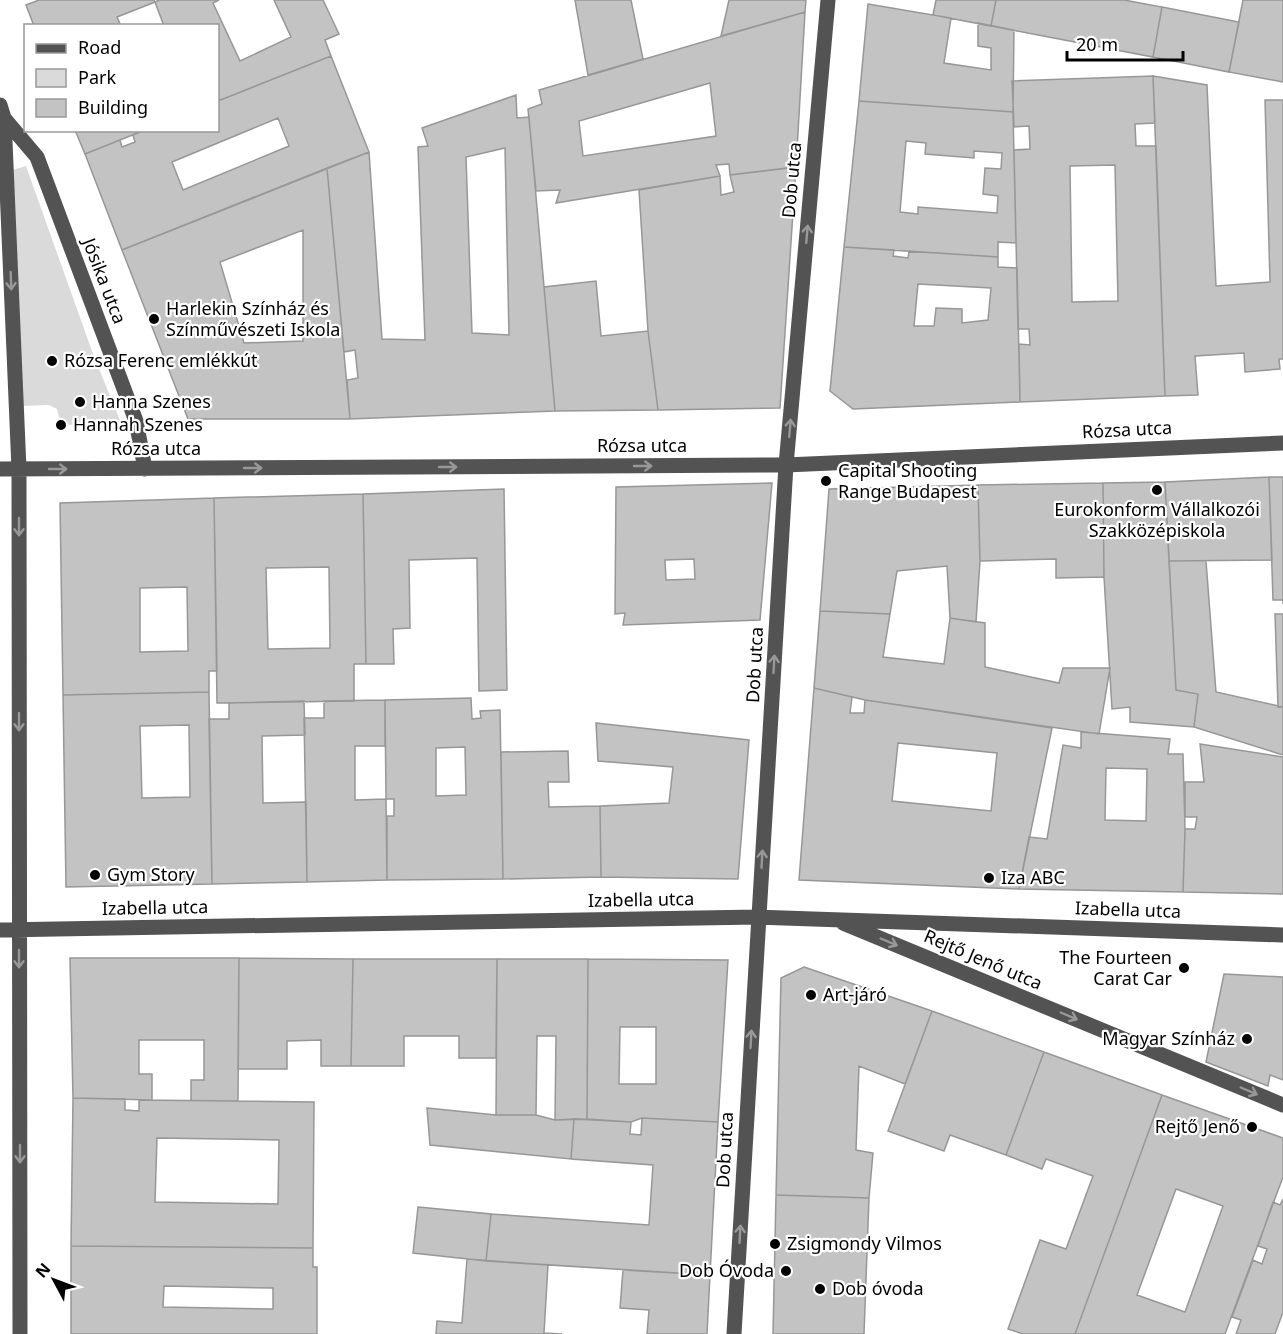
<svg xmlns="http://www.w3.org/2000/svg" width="1283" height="1334" font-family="'Noto Sans',sans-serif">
<rect width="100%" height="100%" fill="#fff"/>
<path fill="#dadada" d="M26 166 93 354 121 423 61 425 57 409 49 405 20 406 9 171Z"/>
<path fill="#c3c3c3" stroke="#979797" stroke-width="1.5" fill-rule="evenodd" d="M39 0H154L155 2 117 17 121 26H34L26 5Z
M159 0H219L213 3 240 61 291 37 274 0H323L339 34 325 40 331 56 218 101V26H164L155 2Z
M575 0H631L643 59 588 75Z
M729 0H806L805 12 721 36Z
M936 0H996L991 26 933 15Z
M996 0H1124L1162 7 1153 57 991 26Z
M1243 0H1283V82L1229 72Z
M868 4 951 18 944 63 991 70V48L978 46V23L1014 30 1013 112 859 101Z
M1162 7 1239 22 1229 72 1153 57Z
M805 12 796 167 730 175 729 164 716 165 720 176 556 203 560 190 536 191 528 109 542 104 539 90ZM710 83 716 136 583 156 579 121Z
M331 56 369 152 122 250 85 154 120 140 122 147 135 142 133 135 145 130H218V101ZM278 118 289 146 183 190 172 162Z
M1153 76 1155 123 1135 124 1136 146H1156L1165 396 1020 402 1019 344 1030 345 1029 329H1018L1014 150 1030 149 1029 126 1014 127 1012 81ZM1115 165 1118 301 1072 302 1070 166Z
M1153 76 1207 85 1216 286 1270 282 1265 100H1283V359H1279L1280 369 1245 372 1244 353 1195 356 1198 395 1165 396Z
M516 95 517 118 529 117 555 411 350 419 347 380 358 378 355 350 344 352 327 168 369 152 382 339 425 340 418 147 428 146 422 128ZM505 148 509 335 472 333 466 157Z
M859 101 1013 112 1016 243 998 242V257L844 247ZM906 141 926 143 925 154 974 158V151L1002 153 1001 169 985 168 983 194 998 196 997 213 918 207V214L900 212Z
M75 130H145L85 154Z
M796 167 780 408 658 410 648 331 639 190 720 176 721 195 734 192 730 175Z
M327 168 350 419H188L122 250ZM303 230V341L244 343 220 262Z
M844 247 894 250 893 256 908 258 909 251 998 257V267L1017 268 1020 402 853 409 830 391ZM918 284 991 288 988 320 962 323V309L936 308 934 326H914Z
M596 281 601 336 648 331 658 410 555 411 544 287Z
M1269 477H1283V604V600H1273Z
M1269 477 1272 560 1169 561 1165 482Z
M1165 482 1176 690 1198 694 1194 727 1130 722V707L1112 709 1104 577 1103 483Z
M772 483 760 620 623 625 625 613 615 614 616 487ZM694 559 695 579 666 580 665 560Z
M1103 483 1104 577 1056 578V559L980 561 978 485Z
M978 485 980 561 976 622 950 618 947 566 897 571 890 614 820 611 829 489Z
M504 489 507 690 479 691 477 558 409 560 410 628 393 629 394 664H366L363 494Z
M363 494 366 664H354V701L217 703 214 498ZM329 567 330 648 268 649 266 568Z
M214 498 217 671H209V692L63 695 60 503ZM187 587 188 651 140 652V588Z
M1169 561H1206L1216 692 1283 707V755L1194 727 1198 694 1176 690Z
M820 611 890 614 883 657 944 664 950 618 985 623V667L1059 683 1063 668H1110L1099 734 865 700 814 688Z
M1275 614H1283V707H1278Z
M814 688 852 697 850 713H864L865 700 1052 728 1019 889 799 880ZM898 743 997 753 991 811 892 801Z
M209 692 212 884 66 887 63 695ZM189 725 190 797 142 798 140 726Z
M471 698 472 719 481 718 480 711 500 710 503 879 387 880V816H394V799H386L385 700ZM465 747 466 795 436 796V748Z
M385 700V746H355V800L386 799 387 880 307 882 304 718H324V701Z
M304 701 305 735 262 736 263 803 306 802 307 882 212 884 209 719H229V703Z
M596 723 749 740 738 879 601 877 600 806 669 803 673 767 598 761Z
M1081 732 1170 739 1168 754H1183L1185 829 1183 892 1019 889 1029 837 1047 839 1063 745 1081 748ZM1106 768 1147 769 1146 821 1105 820Z
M1200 744 1283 757V894L1183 892 1185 829H1195L1197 817H1185V782H1204Z
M568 751 569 782H548L549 807 600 806 601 877 503 879 501 752Z
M70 958H239L238 1101H191V1080H204V1040H139V1074H152V1100L73 1098Z
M239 958 353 959 351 1066H321V1040L287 1041V1069H238Z
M353 959H497L496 1058H459V1036H404V1066H351Z
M497 959H588L587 1119 555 1120 556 1036H537L536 1115H496Z
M588 959 728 960 718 1122 642 1118 631 1122 587 1119ZM620 1027H656V1084H619Z
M804 967 932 1011 905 1084 859 1066 856 1150 873 1153 869 1198 776 1195 781 978Z
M1224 974 1283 977V1080L1270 1075 1268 1086 1206 1062Z
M932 1011 1044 1052 1006 1155 950 1135 944 1151 888 1131Z
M1044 1052 1162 1095 1075 1334H1023L1008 1329 1040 1240 1066 1249 1093 1176 1046 1159 1042 1169 1006 1155Z
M1162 1095 1283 1138V1177L1277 1193 1225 1334H1075ZM1176 1189 1223 1206 1185 1312 1137 1295Z
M73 1098 125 1099V1110L139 1111V1100L314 1102 313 1248 71 1246ZM157 1138 279 1140 278 1204 155 1202Z
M427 1108 496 1115H536L555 1120 574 1119 571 1159 430 1145Z
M642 1118 718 1122 710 1275 486 1261 491 1214 649 1225 653 1165 571 1159 574 1119 631 1122 630 1134 641 1135Z
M776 1195 869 1198 864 1334H773Z
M1283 1199V1312L1275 1334H1236L1241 1320 1232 1317 1253 1260 1262 1264 1267 1249 1258 1246 1273 1202 1280 1205Z
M418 1207 491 1214 486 1261 413 1253Z
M71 1246 313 1248V1267H317V1334H71ZM164 1286 273 1288V1309L163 1307Z
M467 1259 548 1265 544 1333 562 1334H436L437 1321 462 1323Z
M623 1270 710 1275 707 1334H647L649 1310 620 1308Z"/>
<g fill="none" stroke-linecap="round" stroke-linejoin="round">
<path stroke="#535353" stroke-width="15" d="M0 105 4 118 19 469 20 1334
M4 118 37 157 136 421 145 469
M0 469 786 465 1283 443
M843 923 1283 1105
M0 930 758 917 1283 935
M734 1334 786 465 828 0"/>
</g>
<defs><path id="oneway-shaft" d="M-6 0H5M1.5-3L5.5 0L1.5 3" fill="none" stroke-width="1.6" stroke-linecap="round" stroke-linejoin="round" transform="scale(1.5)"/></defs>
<g stroke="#989898">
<use href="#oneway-shaft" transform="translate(807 234) rotate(-85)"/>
<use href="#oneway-shaft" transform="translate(11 281) rotate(88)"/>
<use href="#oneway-shaft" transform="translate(790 428) rotate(-85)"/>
<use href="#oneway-shaft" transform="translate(643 466)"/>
<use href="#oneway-shaft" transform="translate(448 467)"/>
<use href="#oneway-shaft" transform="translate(253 468)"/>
<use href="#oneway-shaft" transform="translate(58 469)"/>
<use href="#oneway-shaft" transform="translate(19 527) rotate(90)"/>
<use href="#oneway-shaft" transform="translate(774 664) rotate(-87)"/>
<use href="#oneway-shaft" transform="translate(19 722) rotate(90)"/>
<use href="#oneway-shaft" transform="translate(762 859) rotate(-87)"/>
<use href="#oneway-shaft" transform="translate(889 942) rotate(23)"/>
<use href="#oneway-shaft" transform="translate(19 959) rotate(90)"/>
<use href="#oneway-shaft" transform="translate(1069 1016) rotate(23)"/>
<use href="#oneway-shaft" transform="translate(751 1039) rotate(-87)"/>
<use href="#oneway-shaft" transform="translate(1249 1091) rotate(23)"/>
<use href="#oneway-shaft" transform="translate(20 1154) rotate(90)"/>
<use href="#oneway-shaft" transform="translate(740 1234) rotate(-87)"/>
</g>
<g fill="#000" stroke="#fff" stroke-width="2">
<circle cx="154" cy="319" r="6"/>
<circle cx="52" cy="361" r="6"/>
<circle cx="80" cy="402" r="6"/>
<circle cx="61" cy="425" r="6"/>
<circle cx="826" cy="481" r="6"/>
<circle cx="1157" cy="490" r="6"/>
<circle cx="95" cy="875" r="6"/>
<circle cx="989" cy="878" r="6"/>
<circle cx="1184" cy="968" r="6"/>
<circle cx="811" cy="995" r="6"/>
<circle cx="1247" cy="1039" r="6"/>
<circle cx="1252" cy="1127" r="6"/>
<circle cx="775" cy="1244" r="6"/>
<circle cx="786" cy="1271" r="6"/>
<circle cx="820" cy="1289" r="6"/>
</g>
<g text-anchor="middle" stroke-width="4.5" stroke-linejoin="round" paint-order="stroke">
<g font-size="18" fill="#000" stroke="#fff">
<text transform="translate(792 180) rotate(-85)" y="6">Dob utca</text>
<text transform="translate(104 281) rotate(69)" y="6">Jósika utca</text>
<text transform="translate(1127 430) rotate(-3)" y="6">Rózsa utca</text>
<text x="642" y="452">Rózsa utca</text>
<text x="156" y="455">Rózsa utca</text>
<text transform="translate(755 665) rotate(-87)" y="6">Dob utca</text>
<text transform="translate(641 900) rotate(-1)" y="6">Izabella utca</text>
<text transform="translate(155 908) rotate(-1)" y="6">Izabella utca</text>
<text transform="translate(1128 910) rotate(2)" y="6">Izabella utca</text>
<text transform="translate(983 960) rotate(23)" y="6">Rejtő Jenő utca</text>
<text transform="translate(725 1150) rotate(-87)" y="6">Dob utca</text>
</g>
<g font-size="18" fill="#000" stroke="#fff" text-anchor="start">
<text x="166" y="315">Harlekin Színház és<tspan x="166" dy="21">Színművészeti Iskola</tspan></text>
<text x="64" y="367">Rózsa Ferenc emlékkút</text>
<text x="92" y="408">Hanna Szenes</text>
<text x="73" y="431">Hannah Szenes</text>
<text x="838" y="477">Capital Shooting<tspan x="838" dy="21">Range Budapest</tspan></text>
<text x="1157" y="516" text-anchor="middle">Eurokonform Vállalkozói<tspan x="1157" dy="21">Szakközépiskola</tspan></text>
<text x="107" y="881">Gym Story</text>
<text x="1001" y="884">Iza ABC</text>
<text x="1172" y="964" text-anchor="end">The Fourteen<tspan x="1172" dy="21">Carat Car</tspan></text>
<text x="823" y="1001">Art-járó</text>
<text x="1235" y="1045" text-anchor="end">Magyar Színház</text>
<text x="1240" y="1133" text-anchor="end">Rejtő Jenő</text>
<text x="787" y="1250">Zsigmondy Vilmos</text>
<text x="774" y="1277" text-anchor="end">Dob Óvoda</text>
<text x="832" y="1295">Dob óvoda</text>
</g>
</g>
<rect x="24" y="24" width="195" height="108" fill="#ffffff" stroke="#999999" stroke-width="1.5"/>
<rect x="36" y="44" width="30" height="9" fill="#535353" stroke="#999999" stroke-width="1.5"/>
<text x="78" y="54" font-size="18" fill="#000000">Road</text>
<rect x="36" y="69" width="30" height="18" fill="#dadada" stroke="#999999" stroke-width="1.5"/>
<text x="78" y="84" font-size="18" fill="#000000">Park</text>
<rect x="36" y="99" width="30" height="18" fill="#c3c3c3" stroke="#999999" stroke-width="1.5"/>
<text x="78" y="114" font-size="18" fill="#000000">Building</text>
<g transform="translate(54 1280) rotate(311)" stroke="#ffffff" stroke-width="4.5" paint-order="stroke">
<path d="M0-4.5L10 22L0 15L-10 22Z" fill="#000000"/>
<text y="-9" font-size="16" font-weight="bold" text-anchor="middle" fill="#000000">N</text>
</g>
<path d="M1067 51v9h116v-9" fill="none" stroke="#000000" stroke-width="3"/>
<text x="1076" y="51" font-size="18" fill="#000000" stroke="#ffffff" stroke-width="4.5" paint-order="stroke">20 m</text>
</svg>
